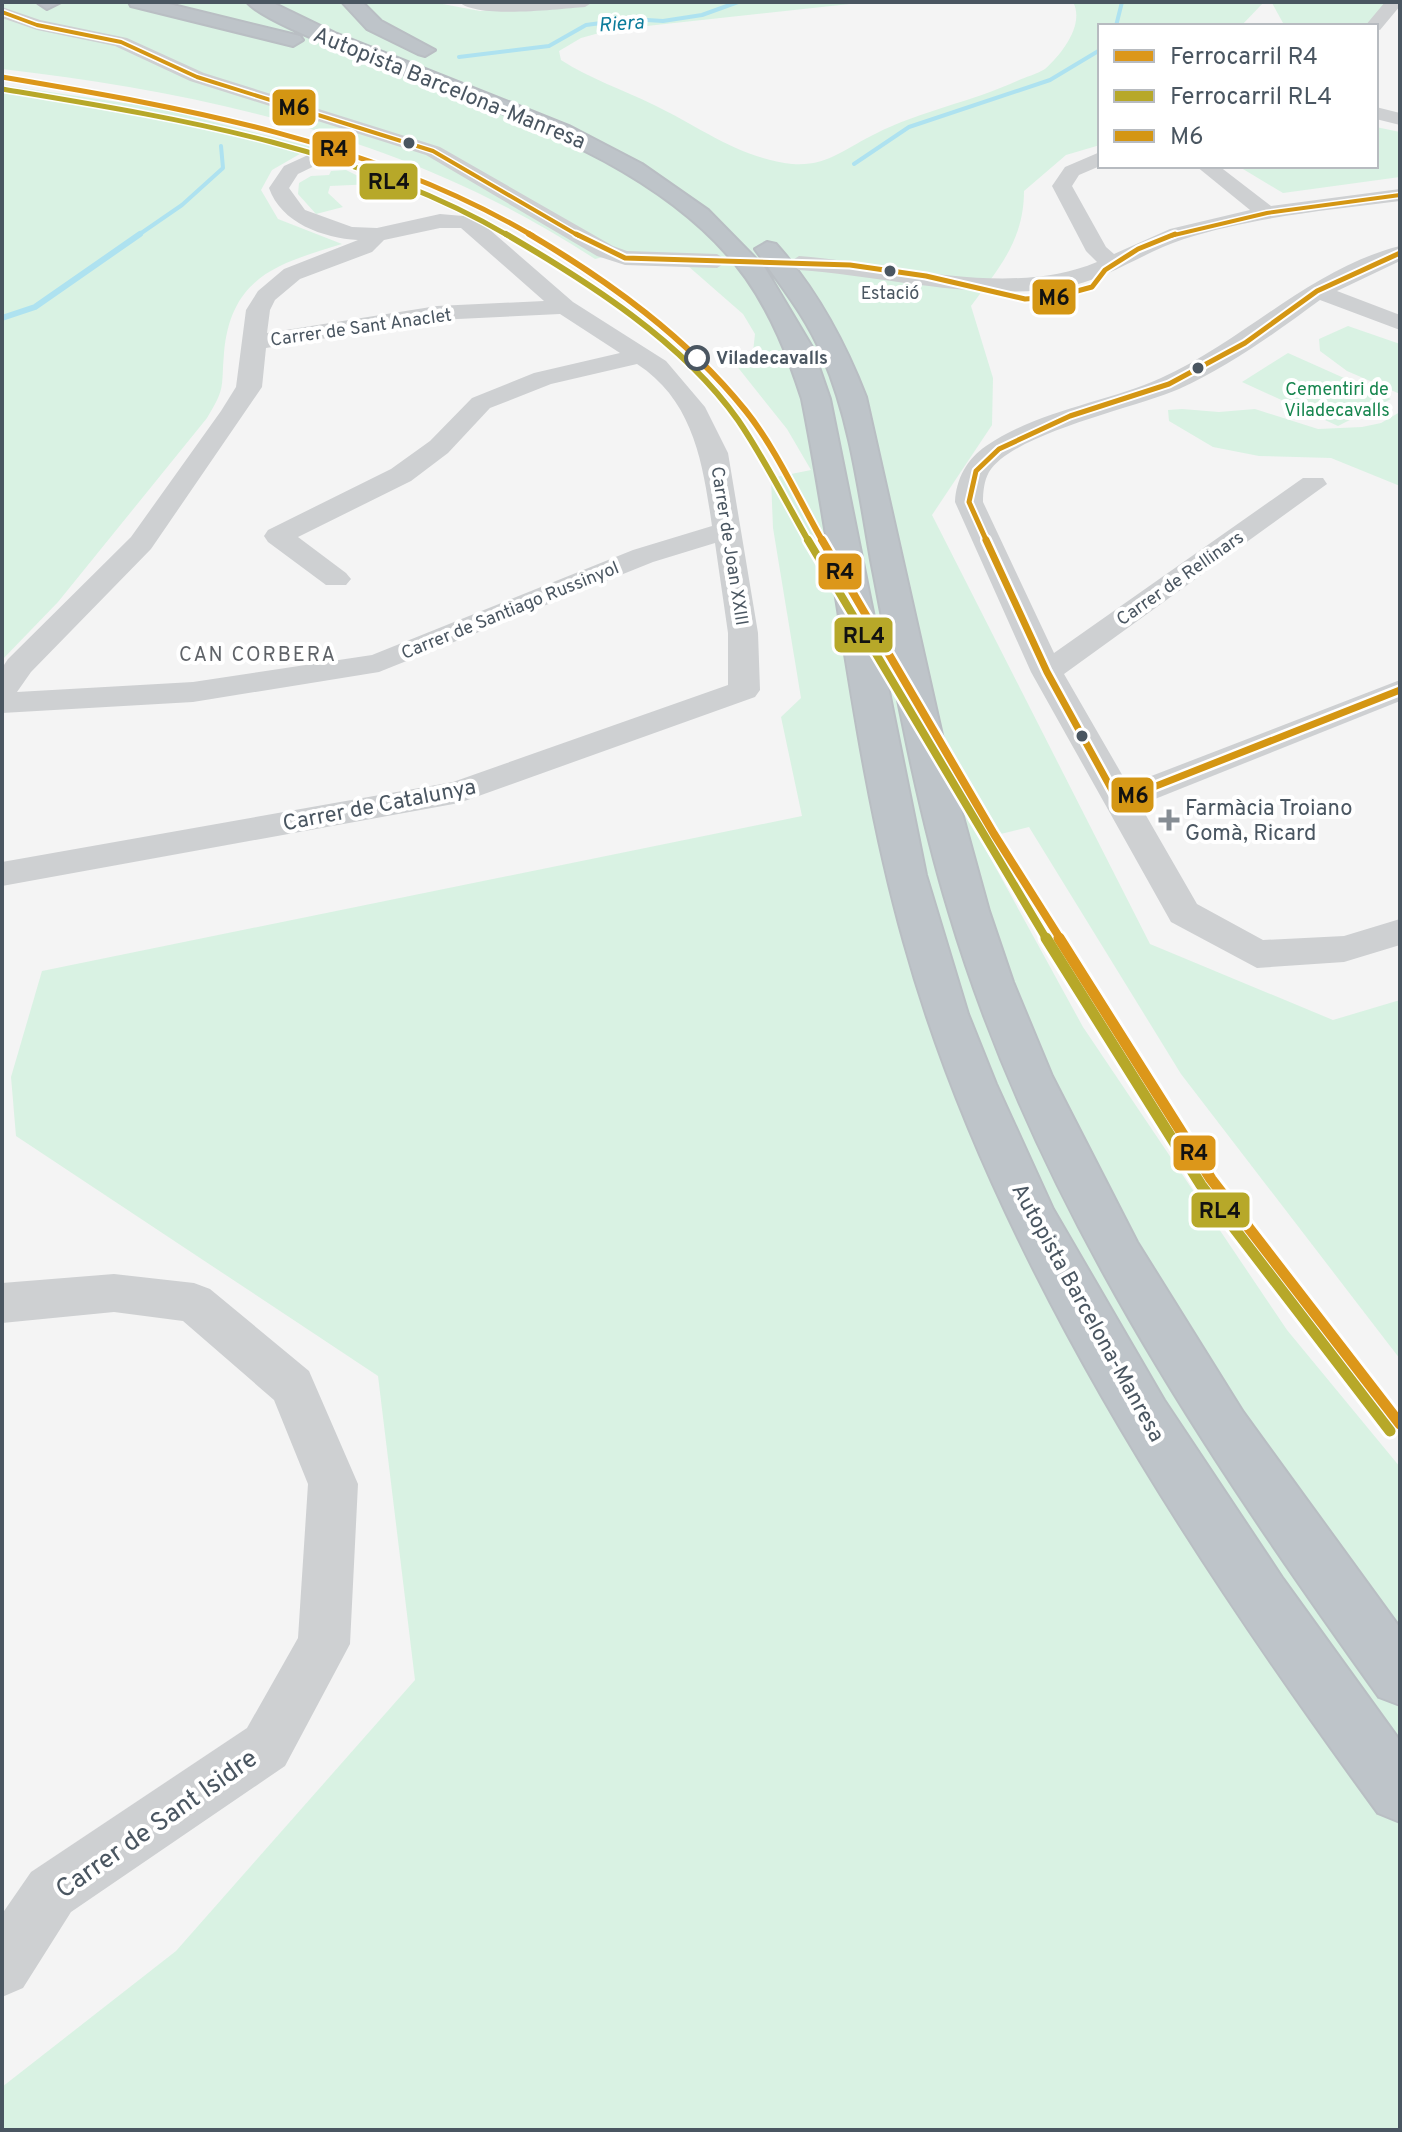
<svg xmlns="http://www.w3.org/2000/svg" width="1402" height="2132" font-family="Overpass,sans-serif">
<rect width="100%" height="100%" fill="#f4f4f4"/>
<path fill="#d9f2e3" d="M2 2H432L480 11 601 2H868L610 30 581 38 559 51 561 60C590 79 622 89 654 105 700 127 739 158 792 164 826 167 846 148 875 134 920 111 971 102 1017 81 1025 77 1037 74 1045 69 1062 54 1085 24 1073 2H1264L1241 26H1100V145L1066 155 1024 191C1024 240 999 268 971 306L993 378 992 425 932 515 1150 944 1333 1020 1400 1000V1359L1181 1074 1029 827 980 839 1083 1027 1287 1330 1400 1467V2130H2V2087L176 1951 415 1680 378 1376 16 1136 11 1077 42 971 802 816 781 717 801 698 773 528 771 478 811 470 787 429 732 360 753 352 755 334 743 314 688 266 625 252 595 259C416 141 213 93 2 69Z
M1394 2 1374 26 1283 23 1272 3Z
M2 85 159 108 312 147 272 170 261 190 278 219 342 244C276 264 231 277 224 353 221 388 226 387 207 418L58 602 2 660Z
M1376 127 1400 132V177L1283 193 1238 166H1376Z
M346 170 374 184 330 186 328 193 343 207 316 214 298 194 299 183 311 176 329 175 331 171Z
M1348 326 1400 344V394L1347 371 1320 351 1319 339Z
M1288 353 1391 399 1338 426 1242 382Z
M1182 409 1219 412 1255 409 1318 429 1362 427 1381 423 1400 412V486L1331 458 1259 456 1213 447 1169 421 1168 410Z"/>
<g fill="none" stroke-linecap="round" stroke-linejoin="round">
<path stroke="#aee2f0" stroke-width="4" d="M1116 26 1122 2
M459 57 549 46 586 25 631 19 663 21 702 15 738 2
M854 164 909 127 1050 80 1100 50
M137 236 182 205 223 168 221 146"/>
<path stroke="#aee2f0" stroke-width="6" d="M2 318 35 307 140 234"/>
<path stroke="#d2d4d7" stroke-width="19" stroke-dasharray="19 10" stroke-linecap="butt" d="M330 151 353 140"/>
<g stroke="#b9bec3" stroke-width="4">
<path id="highway" d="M61 2 47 9 38 3V2Z
M129 2H161L300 36 303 40 293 46 131 6Z
M247 2H271L335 33 569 126 642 164 708 210 765 268 812 347 830 399 926 875 968 1014 996 1084 1053 1209 1164 1400 1283 1579 1400 1741V1822L1378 1813C1189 1555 990 1252 904 942 854 765 838 579 802 399 788 356 772 315 746 278 662 161 494 112 367 60 340 49 263 21 247 2Z
M342 2H362L381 21 435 50 425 56 418 54 367 29Z
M767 242 776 244C816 289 844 340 866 397L949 766 989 911 1013 982 1052 1076 1137 1242 1243 1412 1400 1628V1705L1379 1697C1205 1454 1035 1201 949 912 914 797 894 678 871 560 859 492 850 420 823 357 806 316 780 285 755 249Z"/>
</g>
<path fill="#ced0d2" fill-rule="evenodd" d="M459 2H593L585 7C558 9 477 19 459 2Z
M1385 2H1400V6L1380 30 1365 26Z
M2 7 40 20 127 38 204 73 440 147 613 246 627 251 717 254 728 261 717 268 625 265 597 256 426 155 190 81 115 46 37 30 2 18Z
M1376 107 1400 113V125L1376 119Z
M330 145 337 147 340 151 337 155 298 174 289 188 305 210 352 227 377 228 440 214 475 217 573 302 666 361 705 407 728 453 758 633 760 690 755 697 459 803 2 886V862L453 782 728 685V633L715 543 653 562 379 672 193 702 2 713V668L8 659 131 537 221 411 236 387 246 310 258 291 284 269 358 240C323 238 281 223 269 188L284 166ZM440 228H461L544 301 437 306 267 333 270 310 275 300 300 279 372 252 384 240ZM560 314 620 353 534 373 472 398 430 441 391 469 268 530 264 536 268 542 326 585H346L351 579 346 573 298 537 411 481 448 453 490 408 551 384 637 364C694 401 703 464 712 526L633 550 372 655 193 682 17 692 31 672 151 549 262 387 266 348 437 320Z
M1100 152V166L1079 175 1072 186 1106 247 1114 254 1170 229 1250 210 1196 166H1219L1271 206 1400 189V201C1328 210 1253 217 1184 239 1141 253 1106 281 1060 288 974 301 885 276 799 270L788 263 799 256C891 263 1009 299 1097 262L1086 251 1052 186 1065 167Z
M1400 246V261L1337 291 1400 315V330L1320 300C1275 333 1230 366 1179 389 1136 408 1013 433 989 472 984 481 983 492 983 502L1054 653 1303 478H1323L1327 484 1064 674 1128 785 1400 680V701L1140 805 1197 904 1263 940 1344 936 1400 919V945L1344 962 1257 968 1171 922 1031 672 955 502C956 479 967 459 986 446 1039 410 1105 403 1161 378 1244 341 1311 268 1400 246Z
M114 1274 194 1283 210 1289 309 1371 358 1484 350 1644 285 1766 71 1912 23 1988 2 1997V1914L31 1872 247 1728 298 1638 308 1484 274 1400 183 1321 114 1312 2 1323V1283Z"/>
<use href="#highway" fill="#bec4c9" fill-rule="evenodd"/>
<g stroke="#fff" stroke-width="7">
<path id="bus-1-far2" d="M2 12 37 25 121 42 197 77 433 151 579 236
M1170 236 1267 213 1400 195"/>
</g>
<g stroke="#fff" stroke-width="9">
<path id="bus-1-far1" d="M576 234 625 258 850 265 926 276 1025 299 1055 297 1092 287 1105 270 1138 249 1175 234
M987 542 969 502 976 471 999 449 1070 416 1169 384 1245 343 1317 291 1400 253"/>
</g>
<g stroke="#fff" stroke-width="12">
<path id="bus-1" d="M986 540 1047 672 1118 801 1400 690"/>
</g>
<use href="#bus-1-far2" stroke="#d49613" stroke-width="4"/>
<use href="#bus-1-far1" stroke="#d49613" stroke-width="5"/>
<use href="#bus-1" stroke="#d49613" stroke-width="7"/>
<g stroke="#fff" stroke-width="8">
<path id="rail-1-far3" d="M2 77C185 108 370 140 533 236"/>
</g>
<g stroke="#fff" stroke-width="10">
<path id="rail-1-far2" d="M529 234C610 282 686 337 745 410 775 447 799 500 823 542"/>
</g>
<g stroke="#fff" stroke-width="13">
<path id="rail-1-far1" d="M822 540 994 834 1061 940"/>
</g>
<g stroke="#fff" stroke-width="17">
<path id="rail-1" d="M1059 938 1211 1179 1400 1424"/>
</g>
<g stroke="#fff" stroke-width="8">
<path id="rail-2-far3" d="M2 89C175 118 355 146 509 236"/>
</g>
<g stroke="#fff" stroke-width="10">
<path id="rail-2-far2" d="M506 234C588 282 682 341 738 420 764 458 786 502 809 542"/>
</g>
<g stroke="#fff" stroke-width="13">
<path id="rail-2-far1" d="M808 540 1047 940"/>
</g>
<g stroke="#fff" stroke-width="17">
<path id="rail-2" d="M1046 938 1201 1185 1390 1431"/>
</g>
<use href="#rail-1-far3" stroke="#dc971a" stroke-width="5"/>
<use href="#rail-1-far2" stroke="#dc971a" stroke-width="6"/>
<use href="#rail-1-far1" stroke="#dc971a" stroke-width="8"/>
<use href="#rail-1" stroke="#dc971a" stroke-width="11"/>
<use href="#rail-2-far3" stroke="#b7a829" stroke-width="5"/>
<use href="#rail-2-far2" stroke="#b7a829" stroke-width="6"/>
<use href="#rail-2-far1" stroke="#b7a829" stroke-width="8"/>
<use href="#rail-2" stroke="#b7a829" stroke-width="11"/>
</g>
<g fill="#4a5661" stroke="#fff" stroke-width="3">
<circle cx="409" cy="143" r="7"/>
<circle cx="890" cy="271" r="7"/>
<circle cx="1198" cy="368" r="7"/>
<circle cx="1082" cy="736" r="7"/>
</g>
<circle fill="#fff" stroke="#4a5661" stroke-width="4" cx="697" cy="358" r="11"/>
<path fill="#868d94" stroke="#fff" stroke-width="3" d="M1165 808h8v8h8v8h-8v8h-8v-8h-8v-8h8z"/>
<g text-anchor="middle" stroke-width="8" stroke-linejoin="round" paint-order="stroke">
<g font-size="18" fill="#4a5661" stroke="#fff">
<text x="890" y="299">Estació</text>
</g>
<g font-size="18" fill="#4a5661" stroke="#fff">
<text transform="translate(361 327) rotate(-8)" y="6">Carrer de Sant Anaclet</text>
<text transform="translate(730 546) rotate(81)" y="6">Carrer de Joan XXIII</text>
<text transform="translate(1180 578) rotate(-35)" y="6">Carrer de Rellinars</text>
<text transform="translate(510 610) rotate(-22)" y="6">Carrer de Santiago Russinyol</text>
</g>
<g font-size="18" font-weight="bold" fill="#4a5661" stroke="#fff" text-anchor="start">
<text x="716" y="364">Viladecavalls</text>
</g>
<g font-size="18" fill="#17864f" stroke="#fff">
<text x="1337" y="395">Cementiri de<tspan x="1337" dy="21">Viladecavalls</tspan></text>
</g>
<g font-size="20" font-style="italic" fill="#0c7c9b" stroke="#fff">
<text transform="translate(621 23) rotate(-4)" y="7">Riera</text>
</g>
<g font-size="20" letter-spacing="2" fill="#5f6368" stroke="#fff">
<text x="258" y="661">CAN CORBERA</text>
</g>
<g font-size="22" fill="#4a5661" stroke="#fff">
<text transform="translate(450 87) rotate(22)" y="8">Autopista Barcelona-Manresa</text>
<text transform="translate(379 804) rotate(-11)" y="8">Carrer de Catalunya</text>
<text transform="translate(1089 1312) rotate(61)" y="8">Autopista Barcelona-Manresa</text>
</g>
<g font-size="22" fill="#4a5661" stroke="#fff" text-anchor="start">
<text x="1185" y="815">Farmàcia Troiano<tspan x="1185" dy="25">Gomà, Ricard</tspan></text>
</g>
<g font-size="26" fill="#4a5661" stroke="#fff">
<text transform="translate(156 1823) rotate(-35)" y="9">Carrer de Sant Isidre</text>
</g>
</g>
<g stroke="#fff" stroke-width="3">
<rect x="271" y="88" width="46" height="39" rx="8" fill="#d49613"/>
<rect x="311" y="130" width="46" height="38" rx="8" fill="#dc971a"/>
<rect x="358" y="162" width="61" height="39" rx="8" fill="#b7a829"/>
<rect x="1031" y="278" width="46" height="38" rx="8" fill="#d49613"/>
<rect x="817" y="552" width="46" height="39" rx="8" fill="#dc971a"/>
<rect x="833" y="616" width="61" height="38" rx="8" fill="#b7a829"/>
<rect x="1110" y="776" width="45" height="38" rx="8" fill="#d49613"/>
<rect x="1172" y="1134" width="45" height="38" rx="8" fill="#dc971a"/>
<rect x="1190" y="1191" width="61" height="38" rx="8" fill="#b7a829"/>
</g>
<g font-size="22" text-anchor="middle" font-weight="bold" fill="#111">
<text x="294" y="115">M6</text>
<text x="334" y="156">R4</text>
<text x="389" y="189">RL4</text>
<text x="1054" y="305">M6</text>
<text x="840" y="579">R4</text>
<text x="864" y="643">RL4</text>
<text x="1133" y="803">M6</text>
<text x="1194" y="1160">R4</text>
<text x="1220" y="1218">RL4</text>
</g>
<rect width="1402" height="2132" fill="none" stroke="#4a5661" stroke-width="8"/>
<rect x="1098" y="24" width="280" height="144" fill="#ffffff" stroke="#b7bbc0" stroke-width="2"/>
<rect x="1114" y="50" width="40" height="12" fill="#dc971a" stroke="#b7bbc0" stroke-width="2"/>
<text x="1170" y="64" font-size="24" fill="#4a5661">Ferrocarril R4</text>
<rect x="1114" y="90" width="40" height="12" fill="#b7a829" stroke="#b7bbc0" stroke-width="2"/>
<text x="1170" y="104" font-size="24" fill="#4a5661">Ferrocarril RL4</text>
<rect x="1114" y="130" width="40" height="12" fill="#d49613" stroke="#b7bbc0" stroke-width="2"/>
<text x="1170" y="144" font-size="24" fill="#4a5661">M6</text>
</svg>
